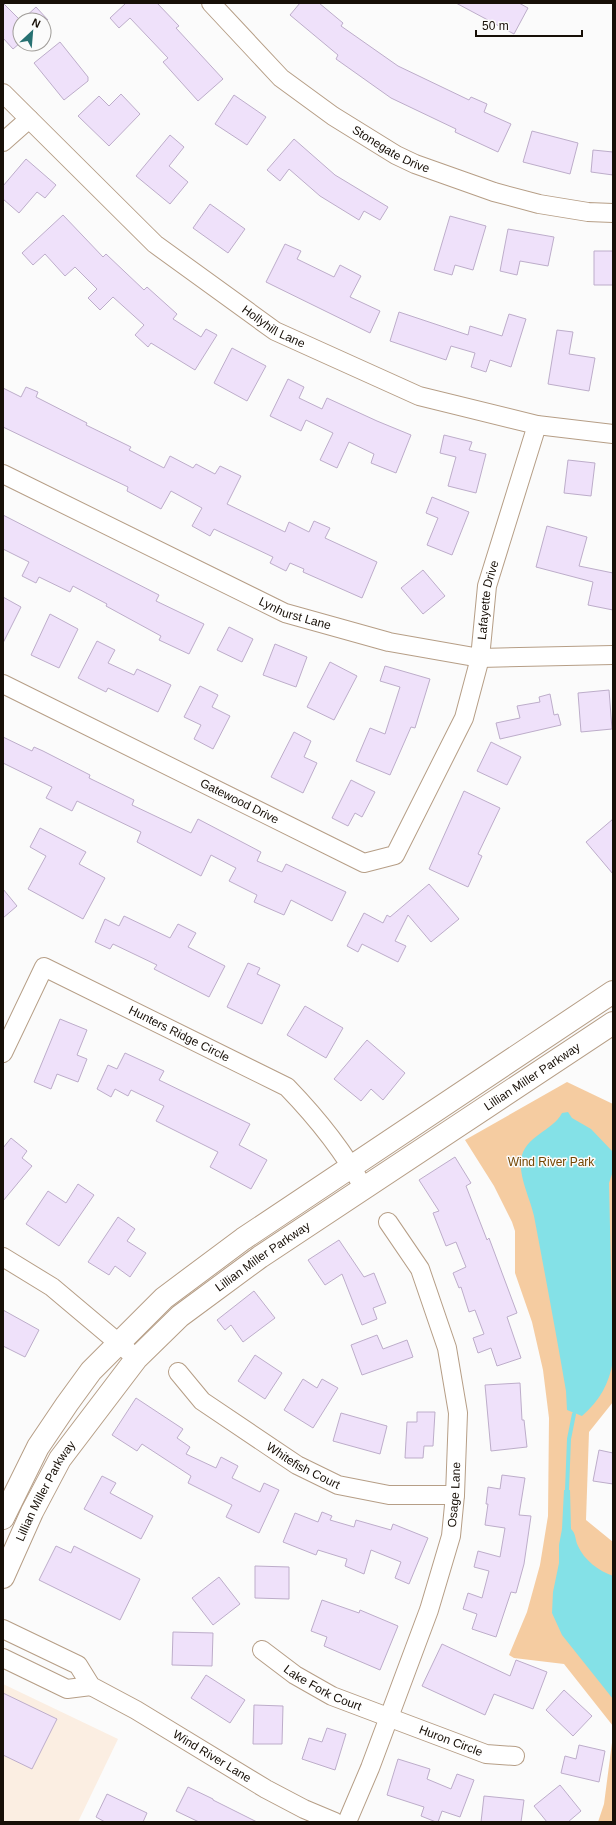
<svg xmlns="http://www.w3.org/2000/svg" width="616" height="1825" font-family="Arial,sans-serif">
<rect width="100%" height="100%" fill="#fbfbfb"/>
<path fill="#fbeee2" d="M3 1684 118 1739 78 1822H3Z"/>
<path fill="#f5cca1" d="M567 1082 613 1104V1402L589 1432 586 1520 613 1542V1726L564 1664 514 1658 509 1655 527 1612 540 1565 548 1516 549 1418 543 1370 532 1322 515 1273V1231L512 1222 494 1186 465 1140Z
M613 1735V1822H598L604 1804Z"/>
<path fill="#84e1e7" d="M568 1112 572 1118 591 1129 613 1152V1171L609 1183 613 1361C609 1384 600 1400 582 1416L567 1410 566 1391C556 1333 545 1274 534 1216 530 1198 519 1178 521 1160 524 1136 553 1131 562 1113Z
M564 1490H570L571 1529C576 1533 575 1540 578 1546 584 1560 599 1571 613 1576V1699L562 1635 552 1613 553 1592 559 1563V1545L562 1529Z"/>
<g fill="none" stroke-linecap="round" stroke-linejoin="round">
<path stroke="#84e1e7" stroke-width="4" d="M567 1490 569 1439 574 1414"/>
</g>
<path fill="#efe1fa" stroke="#bdadca" d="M3 3 20 20V43L13 49 3 38Z
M126 3H157L179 26 176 28 223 79 198 101 163 62 168 58 130 18 119 28 110 18Z
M300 3H319L343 23 341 26 398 66 469 100 471 97 487 104 484 112 511 124 498 152 455 132 456 129 391 98 336 59 338 55 290 15Z
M456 3H519L528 8 514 34Z
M36 7 48 20H22Z
M60 42 88 77V81L64 100 34 63Z
M121 94 140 114 109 146 78 116 99 96 109 106Z
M234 95 266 117 247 145 215 124Z
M532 131 578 143 570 174 523 162Z
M170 135 184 147 169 166 188 182 170 204 136 176Z
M294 139 335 175 388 207 380 220 364 211 359 220 320 196 289 169 280 181 267 170Z
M593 150 613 152V175L591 172Z
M26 159 56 185 45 198 37 192 19 213 3 199V186Z
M210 204 245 229 228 253 193 228Z
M63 215 103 257 106 254 144 290 147 287 177 314 173 319 201 337 206 329 217 335 195 370 151 343 148 347 135 335 144 325 113 297 100 310 88 298 97 289 75 267 65 276 45 254 33 265 22 253Z
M450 216 486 226 473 270 455 265 452 275 434 270Z
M508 229 554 237 548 266 520 261 517 275 500 271Z
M285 244 301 251 297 259 334 277 340 265 361 276 350 297 380 311 370 333 266 282Z
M594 251H613V285H594Z
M399 312 468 335 470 326 502 336 509 314 526 319 511 367 490 360 486 372 471 367 475 353 451 346 446 360 390 341Z
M557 330 573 332 569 354 595 358 589 391 548 384Z
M232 348 266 366 247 401 214 383Z
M288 379 304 387 299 398 322 409 327 398 377 421 411 435 396 473 371 463 374 454 349 442 337 468 320 460 333 433 306 420 301 431 270 416Z
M26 387 38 392 36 397 87 423 86 425 131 447 129 450 164 468 170 456 193 468 196 464 215 474 220 466 241 476 227 504 285 532 289 522 309 532 314 521 330 528 325 538 377 562 362 598 303 572 304 569 290 563 286 571 270 563 273 557 214 529 210 536 192 526 202 508 171 491 161 509 127 491 128 487 3 427V388L21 397Z
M444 435 472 442 469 450 486 454 476 493 448 486 456 457 440 453Z
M568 460 595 463 591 496 564 493Z
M432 497 469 512 452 555 427 545 438 518 426 513Z
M3 515 159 595 156 601 204 624 189 654 159 640 161 636 106 606 107 604 73 586 70 592 39 577 36 583 22 576 29 562 3 549Z
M547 526 587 537 579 566 613 573V610L588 605 593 582 536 567Z
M423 570 445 596 423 614 401 588Z
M3 597 21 607 3 643Z
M50 614 78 629 59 668 31 655Z
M229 627 253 639 242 662 217 650Z
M97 641 115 650 108 663 134 675 137 669 171 685 158 712 108 688 106 692 78 678Z
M275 644 307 657 296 687 263 675Z
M330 662 357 676 334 720 307 707Z
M385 666 430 679 415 728 411 727 390 775 356 761 370 728 385 734 400 687 380 681Z
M200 686 218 695 212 707 230 716 213 749 194 739 201 725 184 717Z
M609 690 612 729 581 732 578 693Z
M550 694 554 715 558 714 561 725 500 739 496 723 520 718 517 706 540 702 539 697Z
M294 732 311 741 304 757 317 763 303 793 271 777Z
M3 737 32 751 34 747 43 751 90 775 89 778 134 800 132 805 191 833 198 819 261 852 257 861 282 872 286 864 346 892 332 921 291 900 284 915 254 902 257 895 229 881 236 868 211 855 201 876 137 842 141 832 77 801 72 811 46 798 52 787 3 763Z
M491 742 521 757 507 785 477 771Z
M351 780 375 792 362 817 355 813 348 826 332 818Z
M464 791 500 808 478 854 482 856 468 887 429 869Z
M613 819V874L586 842Z
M40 828 86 852 79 864 105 878 83 919 28 889 46 856 30 847Z
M429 884 459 919 431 942 408 915 395 941 406 946 398 962 362 944 358 952 347 946 364 913 383 923 387 915 390 917Z
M3 889 17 906 3 918Z
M124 916 170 938 178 924 196 933 188 947 225 966 209 997 154 969 157 965 113 944 110 949 95 942 105 919 119 926Z
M248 963 260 968 257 974 280 985 262 1024 227 1007Z
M305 1006 343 1028 326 1058 287 1035Z
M60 1019 87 1030 77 1055 87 1059 78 1082 57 1074 51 1089 34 1082Z
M367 1040 405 1073 383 1100 371 1089 361 1101 334 1079Z
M125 1053 164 1071 159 1080 250 1124 239 1145 267 1160 251 1189 210 1167 218 1152 156 1121 164 1106 131 1090 128 1096 115 1089 111 1097 97 1089 108 1065 117 1069Z
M11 1138 27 1151 22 1158 32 1166 3 1201V1148Z
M455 1157 471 1183 466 1186 487 1240 489 1238 517 1313 507 1317 521 1358 497 1366 491 1348 478 1353 473 1338 484 1334 475 1310 469 1312 461 1287 459 1288 453 1273 466 1267 456 1242 446 1246 433 1213 439 1211 419 1180Z
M78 1184 94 1195 59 1246 26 1224 48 1191 66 1203Z
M118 1217 135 1229 127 1241 146 1253 130 1277 115 1266 109 1275 88 1262Z
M339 1240 364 1277 374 1273 386 1303 373 1308 377 1319 362 1325 342 1274 325 1285 308 1260Z
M254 1291 275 1318 243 1342 231 1325 225 1330 217 1320Z
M3 1310 39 1330 25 1357 3 1346Z
M377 1335 383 1349 407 1340 413 1357 362 1375 351 1345Z
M255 1355 282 1373 265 1399 238 1381Z
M303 1379 317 1388 322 1379 338 1388 313 1428 284 1410Z
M520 1383 522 1420H524L527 1447 491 1451 485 1385Z
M136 1398 183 1429 177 1438 190 1447 186 1454 216 1468 221 1457 238 1466 232 1478 260 1492 264 1483 279 1490 259 1533 226 1517 232 1505 188 1483 191 1476 142 1444 137 1451 112 1435Z
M417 1412H435L433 1446H424L423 1458H405L407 1422H417Z
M341 1413 387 1426 380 1454 333 1441Z
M599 1450 613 1453V1484L593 1481Z
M502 1475 525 1478 519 1515 531 1516 524 1564 516 1593 511 1592 496 1637 472 1629 477 1614 463 1609 468 1593 482 1598 489 1571 474 1567 478 1551 500 1557 505 1528 485 1525 488 1504H486L488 1487 500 1489Z
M102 1476 116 1483 110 1493 153 1516 141 1539 84 1509Z
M322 1512 332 1516 330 1520 354 1527 356 1520 391 1530 393 1524 428 1538 409 1584 395 1578 401 1562 371 1550 364 1574 345 1566 347 1559 318 1550 316 1555 283 1542 295 1513 318 1522Z
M56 1546 71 1553 74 1546 140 1579 120 1620 39 1580Z
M255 1566 289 1567V1599L255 1598Z
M219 1577 240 1604 213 1625 192 1598Z
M322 1600 359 1613 360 1610 398 1626 380 1670 324 1646 327 1637 311 1631Z
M173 1632 213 1633 212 1666 172 1665Z
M442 1644 510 1676 516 1660 547 1672 533 1709 494 1694 485 1715 422 1686Z
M206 1675 245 1700 230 1723 191 1698Z
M564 1690 592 1716 573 1736 546 1710Z
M3 1693 57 1719 32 1769 3 1755Z
M254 1705 283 1706 282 1744H253Z
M327 1728 346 1734 335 1770 302 1759 309 1738 322 1742Z
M579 1745 605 1751 599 1782 561 1773 565 1756 576 1759Z
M398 1759 430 1769 427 1779 451 1789 457 1774 474 1780 460 1817 442 1811 438 1822H436L421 1816 424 1807 387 1795Z
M560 1785 581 1811 568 1822H547L534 1806Z
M188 1787 213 1799V1800L257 1822H199L176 1811Z
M107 1794 147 1813 143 1822H105L96 1817Z
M484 1796 524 1800 521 1822H481Z"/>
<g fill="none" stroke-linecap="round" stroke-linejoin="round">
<g stroke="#b69e86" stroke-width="20">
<g id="minor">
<path id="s1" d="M211 3 281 78 333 116 396 155 415 164 494 192 539 204 588 212 613 213"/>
<path id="s2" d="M3 93 155 244 275 331 419 396 537 425 613 434"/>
<path d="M3 142 29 119"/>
<path id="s3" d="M3 474 285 613 389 642 480 658 613 655"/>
<path id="s4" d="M3 684 364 863 395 855 464 718 480 658 487 586 537 425"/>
<path id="s5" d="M3 1053 44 967 287 1087C316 1117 343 1150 363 1187"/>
<path d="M3 1257 52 1287 128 1351"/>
<path id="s6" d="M178 1372 202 1401 297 1465 338 1485 389 1495H455"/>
<path id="s7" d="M3 1629 78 1665 91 1686 136 1710 266 1789 304 1809 335 1822"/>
<path id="s8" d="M262 1650 295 1675 332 1696 486 1754 515 1756"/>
<path d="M3 1658 67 1689 91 1686"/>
<path id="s9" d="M347 1822 370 1768 429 1610 451 1536 455 1495 458 1413 447 1348 420 1269 388 1222"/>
</g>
</g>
<g stroke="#b69e86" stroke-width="24">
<g id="major">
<path d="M3 1518 38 1447 67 1404 91 1371 164 1298 243 1239 613 992"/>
<path id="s10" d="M3 1577 32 1512 60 1459 136 1359 180 1316 260 1257 613 1023"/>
</g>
</g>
<use href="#minor" stroke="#fff" stroke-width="18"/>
<use href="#major" stroke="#fff" stroke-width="22"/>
</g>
<g text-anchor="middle" stroke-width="3" stroke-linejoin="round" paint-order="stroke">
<g font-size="12" fill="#170f07" stroke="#fbfbfb">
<text dy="4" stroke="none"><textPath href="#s1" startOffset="234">Stonegate Drive</textPath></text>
<text dy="4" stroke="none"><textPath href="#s2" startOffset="359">Hollyhill Lane</textPath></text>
<text dy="4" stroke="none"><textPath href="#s4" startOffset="709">Lafayette Drive</textPath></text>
<text dy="4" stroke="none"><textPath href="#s3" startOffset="324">Lynhurst Lane</textPath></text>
<text dy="4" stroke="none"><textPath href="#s4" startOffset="264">Gatewood Drive</textPath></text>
<text dy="4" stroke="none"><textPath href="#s5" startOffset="246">Hunters Ridge Circle</textPath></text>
<text dy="4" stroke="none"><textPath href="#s10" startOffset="744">Lillian Miller Parkway</textPath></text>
<text dy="4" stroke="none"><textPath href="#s10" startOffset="420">Lillian Miller Parkway</textPath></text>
<text dy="4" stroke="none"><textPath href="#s6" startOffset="158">Whitefish Court</textPath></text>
<text dy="4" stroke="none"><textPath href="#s10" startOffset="96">Lillian Miller Parkway</textPath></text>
<text dy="4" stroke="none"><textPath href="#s9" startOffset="346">Osage Lane</textPath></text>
<text dy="4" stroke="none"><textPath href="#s8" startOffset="72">Lake Fork Court</textPath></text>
<text dy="4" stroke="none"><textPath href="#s8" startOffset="211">Huron Circle</textPath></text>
<text dy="4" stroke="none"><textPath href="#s7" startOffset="248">Wind River Lane</textPath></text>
</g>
<g font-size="12" fill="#754703" stroke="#fbfbfb">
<text x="551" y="1166">Wind River Park</text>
</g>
</g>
<rect width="616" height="1825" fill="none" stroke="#170f07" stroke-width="8"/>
<g transform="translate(32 32) rotate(26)"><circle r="19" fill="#fbfbfb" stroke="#a09d99"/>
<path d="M0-3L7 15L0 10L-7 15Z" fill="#277172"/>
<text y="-6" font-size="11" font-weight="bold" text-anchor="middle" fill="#170f07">N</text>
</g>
<path d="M476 30v6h106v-6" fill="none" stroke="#170f07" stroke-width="2"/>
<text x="482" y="30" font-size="12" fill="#170f07" stroke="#fbfbfb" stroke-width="3" paint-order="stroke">50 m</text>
</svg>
